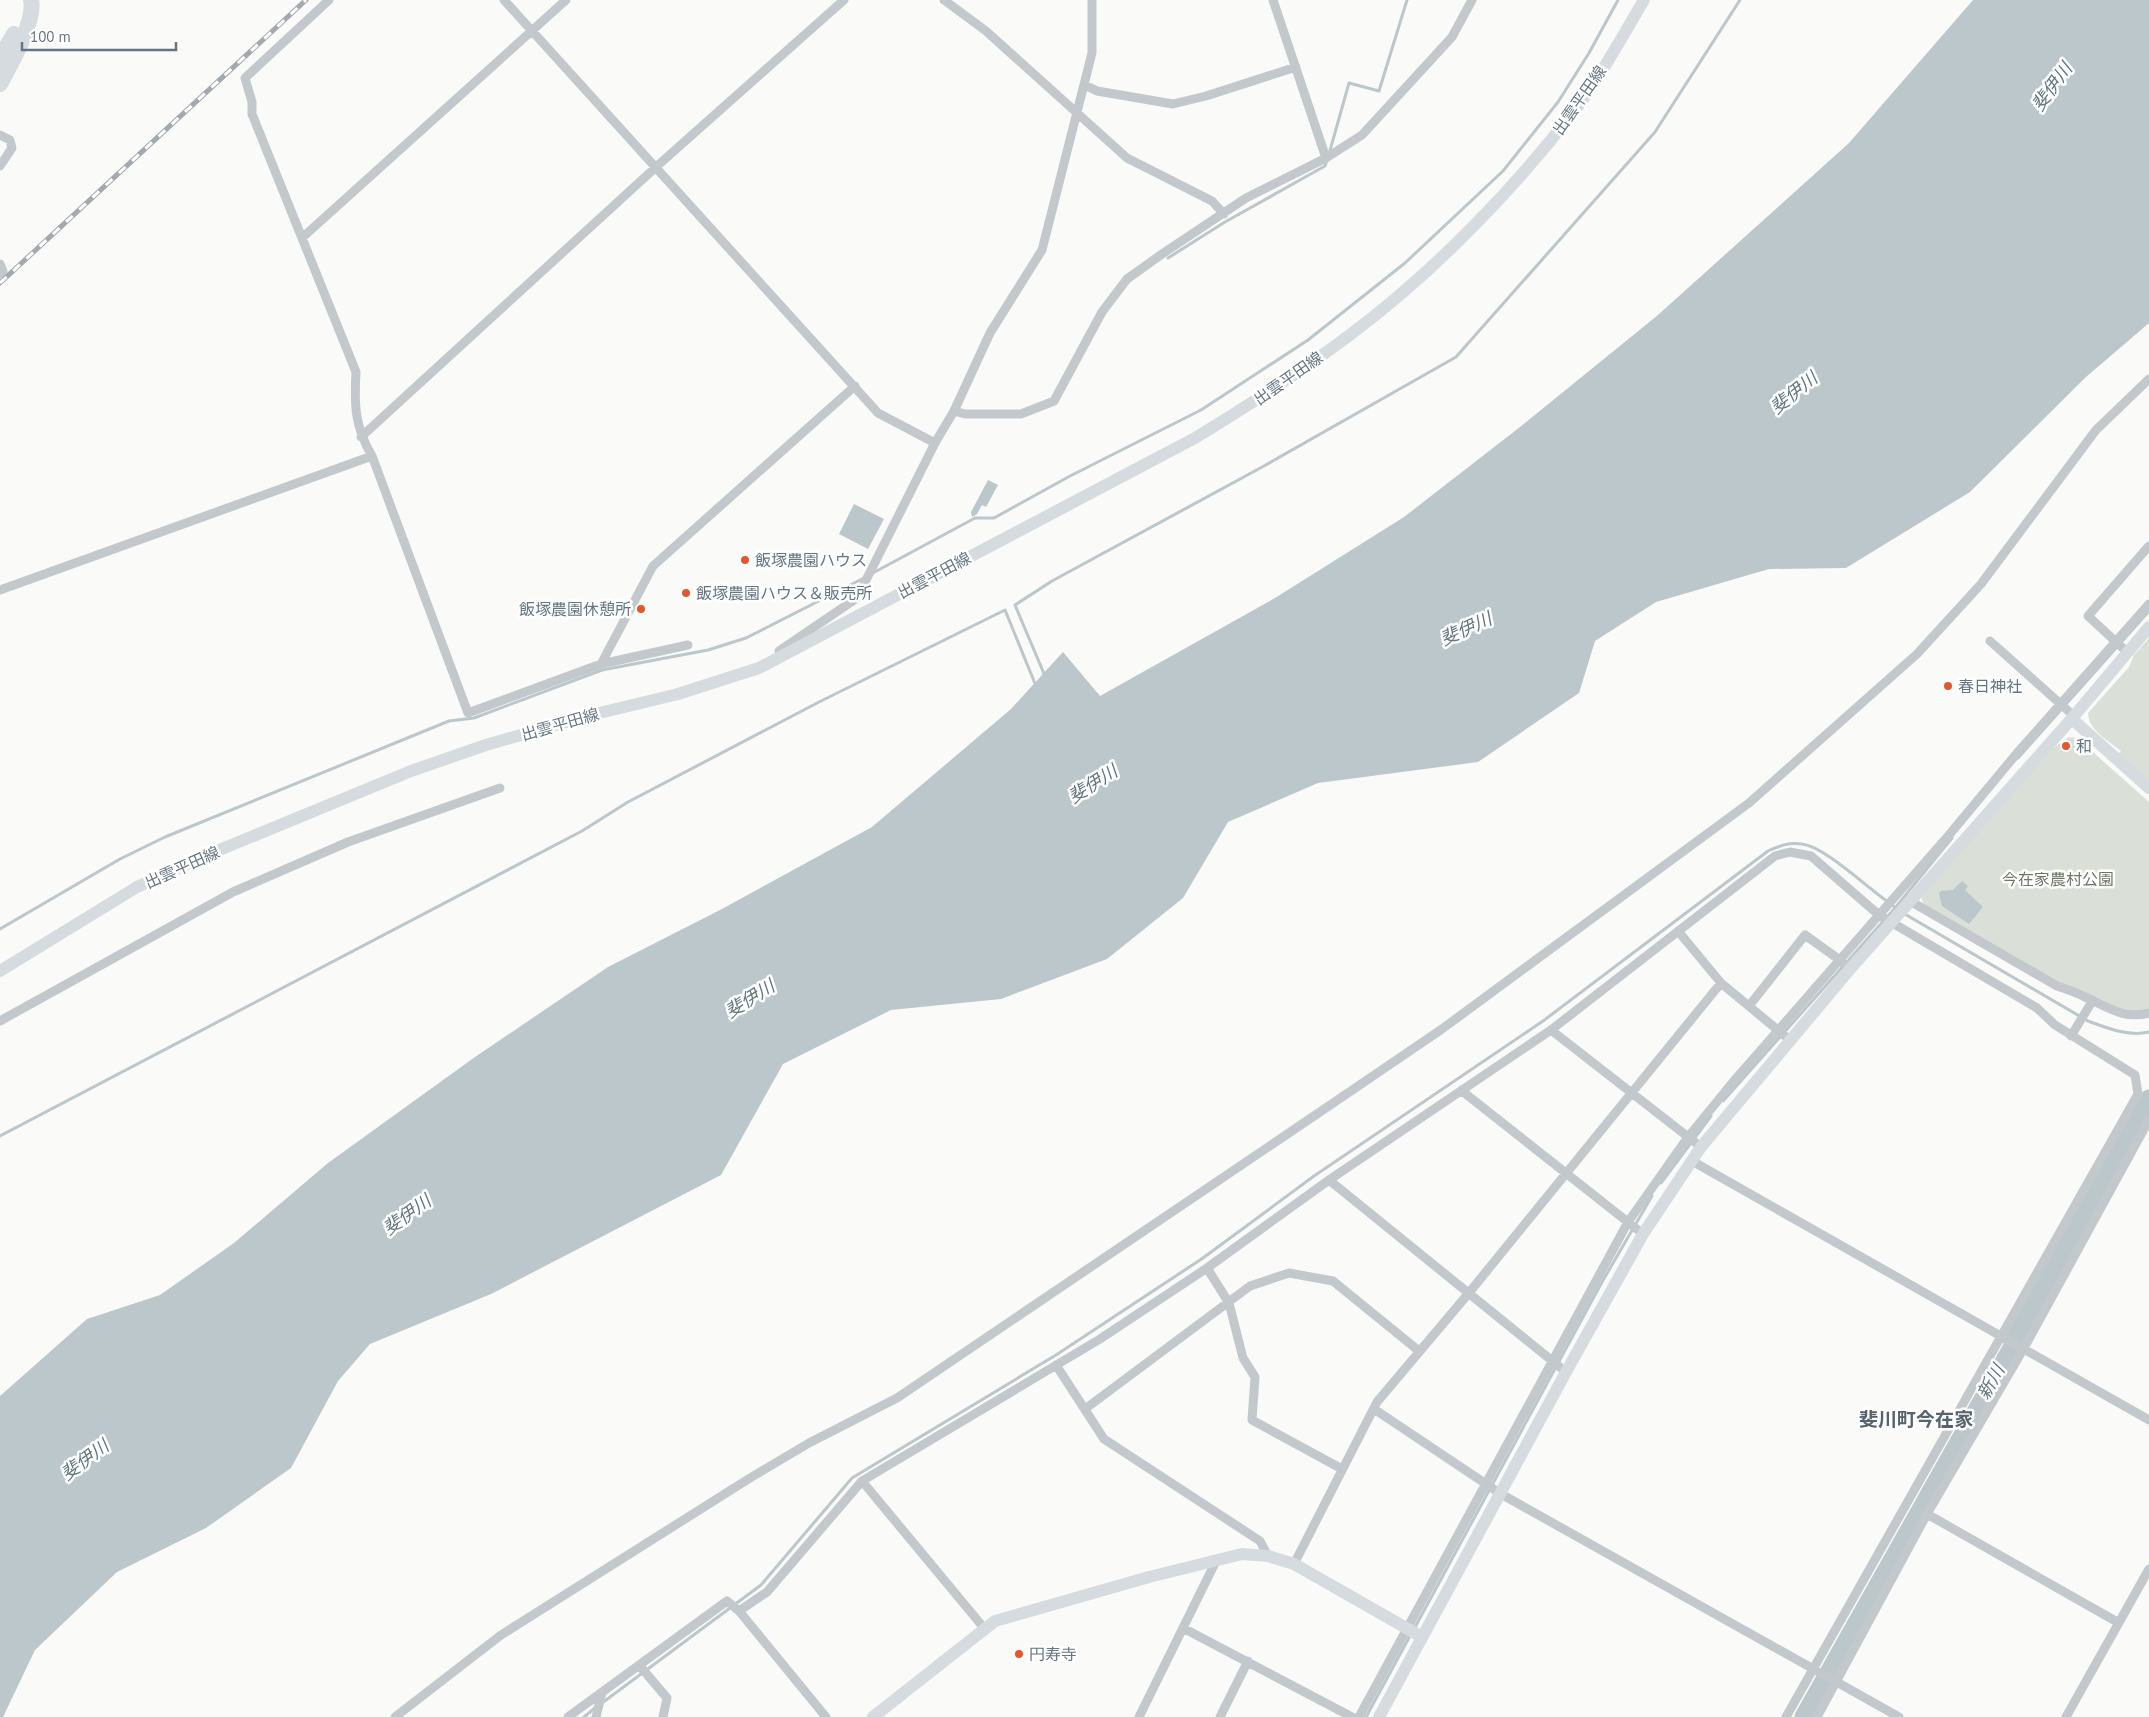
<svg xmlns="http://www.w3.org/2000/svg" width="2149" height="1717" font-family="'PT Sans','Noto Sans JP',sans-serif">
<rect width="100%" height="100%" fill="#fafaf8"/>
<path fill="#dadfd7" d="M2149 638V781L2118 754 2121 751C2109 741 2088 730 2088 713L2129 667 2134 655Z
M2069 737 2077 738 2149 802V1010C2111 1024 1963 927 1924 905L1921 897 2052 749Z"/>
<path fill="#bbc7cb" d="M1973 0H2149V323L2086 377 1970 492 1846 568 1769 569 1656 602 1595 641 1579 693 1478 762 1318 783 1228 822 1183 898 1107 959 1001 999 891 1010 783 1064 721 1175 491 1294 370 1344 338 1381 291 1468 206 1528 117 1572 35 1650 3 1717H0V1396L87 1319 160 1295 234 1243 328 1163 475 1057 608 967 720 910 872 827 1011 709 1063 652 1100 696 1275 598 1404 517 1520 427 1658 315 1849 143Z
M988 480 998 485 986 507 982 505 977 514 972 517 971 512Z
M854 504 884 519 868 549 839 534Z
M1962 881 1968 886 1965 890 1983 907 1969 924 1942 906 1939 894 1941 891 1953 890Z"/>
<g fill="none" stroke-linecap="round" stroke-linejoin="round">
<path stroke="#bbc7cb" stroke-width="3" d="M1329 154 1349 83 1379 91 1407 0
M1168 258 1225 222 1325 166 1327 160
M871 574 975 518H994L1070 476 1201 410 1308 340 1405 263 1503 171 1558 102 1589 53 1618 0
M1045 676 1015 605 1052 581 1264 466 1456 357 1655 132 1740 0
M2018 758 2149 611
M1903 913 2088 1021C2107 1028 2128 1037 2149 1032
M0 929 120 859 165 837 449 721 474 718 602 670 708 650 746 638 864 578
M1723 1101 1895 908 1952 838
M0 1136 582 831 628 802 819 702 1005 610 1036 686
M1661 1183 1711 1116
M1414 1629 1602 1282 1652 1196
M602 1703 761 1585 852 1478 1056 1355 1203 1258 1314 1176 1543 1021 1768 851C1779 846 1789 842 1802 844 1827 847 1873 894 1898 909
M584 1717 595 1708
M1366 1717 1411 1634"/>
<path stroke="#bbc7cb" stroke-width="19" d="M1804 1717 2016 1341 2015 1339 2149 1099"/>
<path stroke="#c3c8cc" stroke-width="9" d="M329 0 245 78 252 102V114L356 372C354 406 355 427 372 456L468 713 601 664 688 645
M504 0 878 413 935 443
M944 0 986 31 1127 158 1212 201 1224 214
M1273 0 1326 158
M1085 85 1097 91 1173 104 1206 96 1296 67
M0 135 10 140 12 148 0 166
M303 237 566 0
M0 264 3 271 0 274
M954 411 965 414H1021L1054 401 1102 312 1127 279 1162 254 1246 198 1326 158 1362 135 1452 37 1472 0
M361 437 656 167 844 0
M0 590 372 456
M1990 641 2074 716
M779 651 857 598 935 443 954 411 990 333 1042 250 1092 53V0
M2127 652 2088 616 2149 546
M601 664 653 566 855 386
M1910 901 2057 986C2066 989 2075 992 2083 996 2106 1006 2123 1020 2149 1013
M1678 931 1721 983 1791 1041
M1749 1006 1805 935 1851 968
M0 1021 233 892 348 842 500 788
M1551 1030 1701 1147
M2071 1036 2093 1000
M1462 1091 1643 1234
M1692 1161 2149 1420
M1329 1180 1566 1372
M1207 1268 1229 1303 1243 1358 1255 1377 1252 1420 1342 1469
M1056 1365 1104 1439 1260 1541 1268 1556
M1085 1409 1250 1286 1289 1273 1333 1281 1419 1351
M1374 1409 1501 1494 1899 1717
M862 1481 984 1628
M1927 1514 2119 1623
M1294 1564 1377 1402 1468 1294 1721 983
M739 1611 767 1592 862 1481 1100 1339 1207 1268 1329 1180 1551 1030 1775 856 1790 852 1811 856 1879 915 2037 1008 2055 1025 2135 1075 2138 1094 1786 1717
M1183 1628 1352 1717
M639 1665 667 1698 663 1717
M395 1717 501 1635 750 1478 809 1443 897 1398 1345 1095 1442 1029 1749 803 1917 654 1981 584 2096 430 2149 379
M568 1717 727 1601 739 1611 826 1717
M596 1717 602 1692
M1139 1717 1217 1559
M1220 1717 1248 1661
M1359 1717 1628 1222 1688 1137 1733 1082 1949 835 2018 752 2149 604
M1817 1717 1927 1514 2024 1348 2149 1120
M2066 1717 2149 1569"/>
<path stroke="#d6dbdf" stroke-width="12" d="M2072 719 2149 788
M0 971 137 887 195 860 411 771 486 745 583 717 678 694 759 668 1195 438C1249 405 1304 370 1355 331 1437 269 1516 187 1578 106 1603 73 1623 35 1644 0
M873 1717 995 1621 1149 1577 1242 1554 1268 1556 1294 1564 1422 1637
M1379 1717 1566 1372 1643 1234 1701 1147 1851 968 2074 716 2149 627"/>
<path stroke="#d6dbdf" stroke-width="16" d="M0 58 14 34
M0 84C10 65 36 21 31 0"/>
<g stroke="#a2aab0" stroke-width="5">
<path id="rail" d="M0 283 306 0"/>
</g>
<use href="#rail" stroke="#fff" stroke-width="3" stroke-dasharray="9" stroke-linecap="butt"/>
</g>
<g fill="#e4572e" stroke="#fff" stroke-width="2">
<circle cx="745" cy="560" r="5"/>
<circle cx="686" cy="593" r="5"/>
<circle cx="641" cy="609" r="5"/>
<circle cx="1948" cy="686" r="5"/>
<circle cx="2066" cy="746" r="5"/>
<circle cx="1019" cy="1654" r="5"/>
</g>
<g text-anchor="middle" stroke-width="5" stroke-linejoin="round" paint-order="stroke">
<g font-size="16" fill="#657683" stroke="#fff">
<text transform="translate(1579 100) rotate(-55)" y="6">出雲平田線</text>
<text transform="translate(1288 378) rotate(-35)" y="6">出雲平田線</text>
<text transform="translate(934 575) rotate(-28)" y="6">出雲平田線</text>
<text transform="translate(560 724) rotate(-16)" y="6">出雲平田線</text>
<text transform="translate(182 867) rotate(-24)" y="6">出雲平田線</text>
</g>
<g font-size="16" fill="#657683" stroke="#fff" text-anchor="start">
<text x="755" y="566">飯塚農園ハウス</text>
<text x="696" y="599">飯塚農園ハウス＆販売所</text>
<text x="631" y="615" text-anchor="end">飯塚農園休憩所</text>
<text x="1958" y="692">春日神社</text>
<text x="2076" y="752">和</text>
<text x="1029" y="1660">円寿寺</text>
</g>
<g font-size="16" fill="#687a64" stroke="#fff">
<text x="2058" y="885">今在家農村公園</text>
</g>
<g font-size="18" font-style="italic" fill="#60757c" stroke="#fff">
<text transform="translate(2052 87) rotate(-54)" y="6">斐伊川</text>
<text transform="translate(1794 393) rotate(-39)" y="6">斐伊川</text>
<text transform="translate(1466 629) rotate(-25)" y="6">斐伊川</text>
<text transform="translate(1093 784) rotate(-33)" y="6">斐伊川</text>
<text transform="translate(750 999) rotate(-32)" y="6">斐伊川</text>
<text transform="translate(407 1215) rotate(-36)" y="6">斐伊川</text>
<text transform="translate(1991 1382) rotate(-61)" y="6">新川</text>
<text transform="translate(85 1460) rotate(-37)" y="6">斐伊川</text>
</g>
<g font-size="19" font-weight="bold" fill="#57646e" stroke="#fff">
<text x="1916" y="1426">斐川町今在家</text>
</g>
</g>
<path d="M22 42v8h154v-8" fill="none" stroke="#657683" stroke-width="2.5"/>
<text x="30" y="42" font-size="15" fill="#657683" stroke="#ffffff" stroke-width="4" paint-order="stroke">100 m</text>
</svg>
